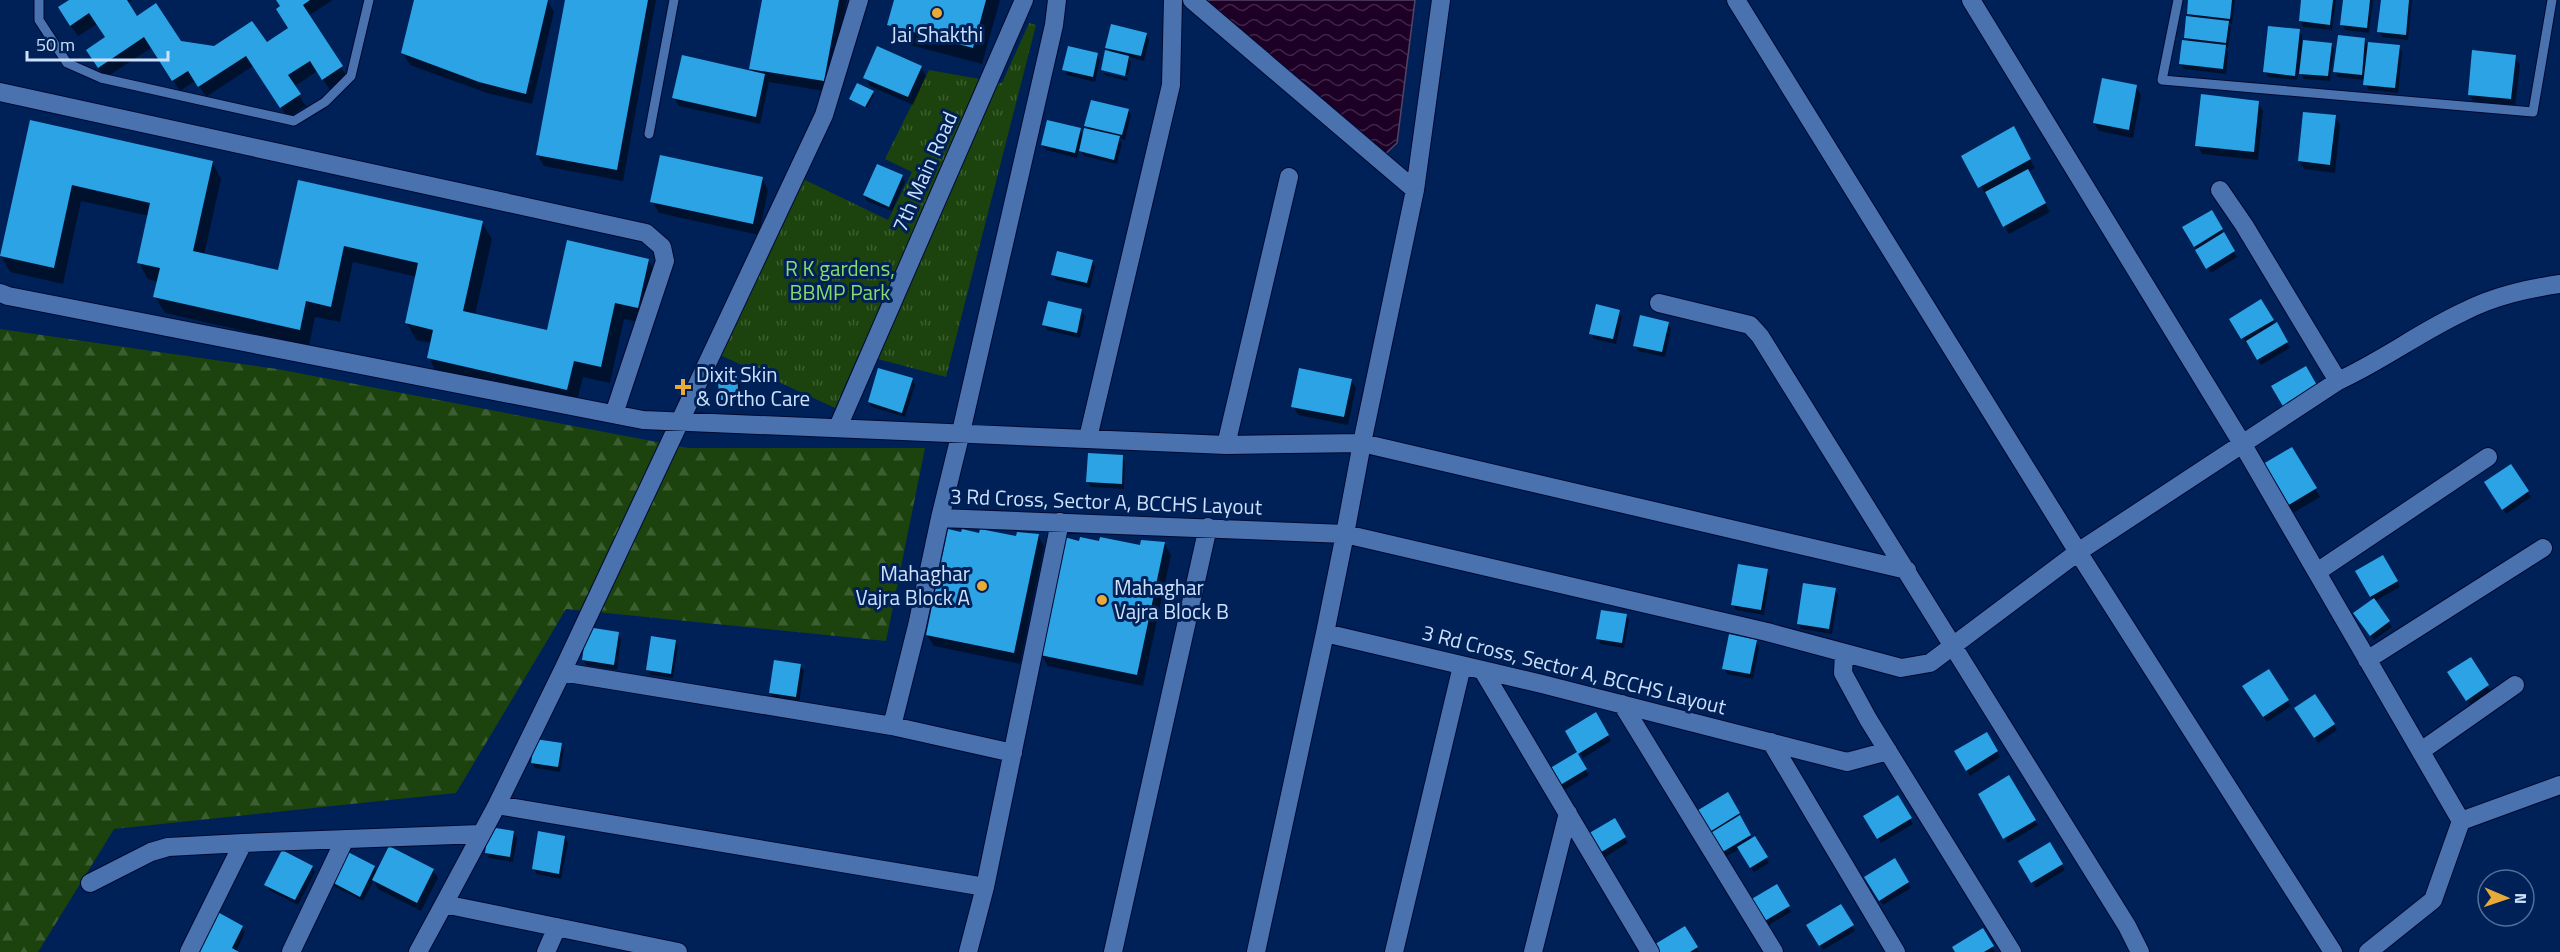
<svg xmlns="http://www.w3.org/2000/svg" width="2560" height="952" font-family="'Titillium Web',sans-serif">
<defs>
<pattern id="forest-firs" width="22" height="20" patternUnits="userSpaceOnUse" patternTransform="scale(1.5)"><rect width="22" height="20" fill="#1c430d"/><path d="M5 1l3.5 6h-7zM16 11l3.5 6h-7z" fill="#3c5e31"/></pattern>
<pattern id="park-tufts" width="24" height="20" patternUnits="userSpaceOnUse" patternTransform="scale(1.5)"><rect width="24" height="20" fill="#1c430d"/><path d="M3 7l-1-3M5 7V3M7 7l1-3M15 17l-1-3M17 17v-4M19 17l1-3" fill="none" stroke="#3c5e31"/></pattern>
<pattern id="water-waves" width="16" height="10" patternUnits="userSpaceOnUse" patternTransform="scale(1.5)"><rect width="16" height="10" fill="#1e0026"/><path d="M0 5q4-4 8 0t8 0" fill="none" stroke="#3e2546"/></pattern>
</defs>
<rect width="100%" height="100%" fill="#002157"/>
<path fill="url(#forest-firs)" d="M0 329 277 369 688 448H925L886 641 566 609 456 793 114 829 38 952H0Z"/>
<path fill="url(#park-tufts)" d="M1029 23 1036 25 946 377 859 354 835 408 720 355 803 179 888 220 912 172 885 159 929 70 1002 83Z"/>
<path fill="url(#water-waves)" stroke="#534466" stroke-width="1.5" d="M1203 0H1415L1397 143 1382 157Z"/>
<path fill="#0007" d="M71 0H132L127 3 136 18 180 43 215 47 266 44 289 29 278 0H333L308 16 348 78 330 90 317 71 294 87 306 106 288 118 253 66 206 97 195 81 180 91 151 48 105 78 94 61 106 38 97 24 78 36 66 19Z
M415 0H547L554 12 532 104 487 93 410 65 403 53Z
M566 0H656L623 181 544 166 537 155Z
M763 0H847L830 92 769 82 760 124 679 106 674 98 753 72 751 69Z
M896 0H1000L982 64 899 42 889 25Z
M2190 0H2235L2232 24 2228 23 2231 27 2228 48 2225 47 2228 52 2226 74 2184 69 2181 64 2188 43 2186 38 2191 18 2188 14Z
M2303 0H2336L2332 30 2303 27 2300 21Z
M2344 0H2373L2369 33 2345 30 2342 24Z
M2382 0H2412L2408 40 2382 37 2379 31Z
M2299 30 2302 36V41L2331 44 2334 49 2330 81 2304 79 2299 69 2297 80 2268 77 2265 72Z
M1146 34 1149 40 1144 61 1128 57 1131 62 1128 75 1104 69V73L1128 78 1127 81 1105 75 1102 70 1110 53 1107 47Z
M2364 39 2369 47H2399L2402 52 2398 93 2368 90 2365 80 2338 77 2335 71Z
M1097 55 1100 60 1095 82 1067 75 1064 69Z
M2515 57 2520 65 2515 107 2474 103 2469 94Z
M921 68 926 76 913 105 870 86 865 77Z
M2136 87 2141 95 2133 138 2099 131 2094 123Z
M872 93 874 95 867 108 851 99Z
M2258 102 2263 111 2258 160 2202 154 2197 145Z
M1128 110 1131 115 1125 140 1119 138 1122 143 1117 164 1084 156 1079 149 1077 158 1046 150 1043 145 1080 130 1084 137 1089 131 1086 126Z
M2335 117 2340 125 2335 173 2304 169 2299 161Z
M31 121 212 162 221 179 204 255 279 271 299 182 482 223 492 239 475 315 548 332 648 260 658 276 647 324 624 319 610 383 583 377 576 405 438 375 429 358 432 343 416 340 407 323 417 277 353 262 340 322 315 317 309 346 165 313 155 297 158 282 148 279 139 263 149 216 81 201 63 284 10 272 1 256Z
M2013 128 2035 168 2028 172 2050 212 2009 234 1963 156Z
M902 176 905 182 892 211 867 201 864 195Z
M762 178 768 190 759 235 659 213 652 201Z
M2211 212 2237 257 2211 273 2184 228Z
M1092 261 1095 266 1090 288 1056 280 1053 274Z
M2261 301 2290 348 2261 365 2231 319Z
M1082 311 1085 316 1080 338 1047 330 1044 324Z
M1619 311 1622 317 1616 344 1594 339 1591 334Z
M1668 323 1671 329 1665 357 1638 351 1635 346Z
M737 378 740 383 741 405H724L721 400 720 379Z
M912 380 915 385 905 417 872 407 869 402Z
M1351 380 1356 388 1348 425 1298 415 1293 406Z
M2292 449 2320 497 2293 513 2265 464Z
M1122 456 1125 461 1124 489 1091 487 1088 482Z
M2510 466 2531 497 2506 514 2489 488Z
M980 534 1017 538 1038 535 1044 546 1020 664 934 646 927 635Z
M1081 543 1141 547 1164 543 1171 555 1143 686 1048 666 1041 654Z
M2383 557 2400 587 2375 601 2392 627 2374 640 2358 618 2373 600 2357 572Z
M1767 571 1770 576 1764 615 1736 610 1733 605Z
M1835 590 1838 595 1832 634 1801 629 1798 623Z
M1626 615 1629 620 1624 648 1601 644 1598 639Z
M618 634 621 639 617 670 586 665 583 660Z
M675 641 678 646 673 678 650 675 647 669Z
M1756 642 1759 647 1753 679 1727 674 1724 668Z
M2470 659 2491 691 2471 705 2452 678Z
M801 665 804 671 799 702 773 698 770 693Z
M2268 671 2291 706 2267 722 2244 687Z
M2315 696 2337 730 2318 743 2299 714Z
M1595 715 1611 741 1583 758 1567 732Z
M1986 734 2000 757 1970 776 1956 752Z
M561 745 564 750 560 772 535 768 532 762Z
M1576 754 1589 775 1561 792 1549 771Z
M2009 777 2038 825 2008 843 1980 795Z
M1727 794 1752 840 1755 838 1769 863 1754 872 1740 849 1725 857 1697 812Z
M1898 797 1913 824 1881 843 1865 817Z
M1615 820 1628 843 1602 859 1588 836Z
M514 833 517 838 513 862 489 858 486 853Z
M565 837 568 843 561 879 537 874 534 869Z
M2049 844 2065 870 2036 888 2020 861Z
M346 853 374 867 377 873 433 870 438 878 421 911 378 889 374 880 363 901 335 887 332 881Z
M1894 860 1911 888 1883 905 1866 877Z
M312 867 315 872 298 905 269 890 266 885Z
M1776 886 1791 912 1767 926 1752 901Z
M1840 906 1855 931 1823 950 1808 925Z
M242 927 245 932 236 952H195Z
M1684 928 1699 952H1657Z
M1982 930 1995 952H1957Z"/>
<path fill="#2ca3e4" d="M69 0H127L137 16 156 3 181 41 214 46 252 21 267 42 288 28 276 9 280 6 276 0H310L303 5 343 66 322 80 310 61 288 75 301 94 280 108 246 56 198 87 188 71 172 81 144 37 98 68 86 50 105 37 89 13 70 26 58 7Z
M414 0H548L526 94 479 82 401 53Z
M565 0H648L617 170 536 155Z
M762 0H839L824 81 749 69Z
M894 0H986L973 48 887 25Z
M2188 0H2232L2230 19 2187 14Z
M2301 0H2333L2330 25 2299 21Z
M2343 0H2370L2367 28 2340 25Z
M2381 0H2409L2406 35 2377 32Z
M2186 16 2229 21 2226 43 2184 38Z
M1111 24 1147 33 1141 56 1105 48Z
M2268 26 2300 29 2295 76 2263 72Z
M2338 35 2365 38 2362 75 2333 72Z
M2182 40 2226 45 2223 69 2179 64Z
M2303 40 2332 43 2328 76 2299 74Z
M2368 42 2400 45 2395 88 2363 85Z
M877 46 922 66 908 97 863 78Z
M1068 46 1098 53 1093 77 1062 70Z
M1105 50 1129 56 1125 76 1101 70Z
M2472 50 2516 55 2511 99 2468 95Z
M682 55 765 74 756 117 672 98Z
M2102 78 2137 85 2129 130 2093 123Z
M857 83 874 91 865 107 849 99Z
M2201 94 2259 101 2254 152 2195 146Z
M1091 100 1129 109 1122 135 1084 126Z
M2303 112 2336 115 2330 165 2298 161Z
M30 120 213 161 193 251 278 270 298 180 483 221 463 311 547 330 567 240 649 259 638 308 615 303 601 367 574 361 567 390 427 358 433 330 405 323 418 263 344 246 331 307 306 301 300 330 153 297 160 268 137 263 150 203 72 185 54 268 0 256Z
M1047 120 1081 128 1075 153 1041 145Z
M2014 126 2031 159 1978 188 1961 156Z
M1084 128 1120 136 1114 160 1079 151Z
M660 155 763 177 753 224 650 202Z
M877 164 903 175 889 207 863 195Z
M2028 169 2046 203 2003 227 1985 192Z
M2212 210 2223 229 2194 247 2182 227Z
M2224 232 2235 251 2206 269 2195 250Z
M1057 251 1093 260 1087 283 1051 275Z
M2261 299 2274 320 2241 339 2229 319Z
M1048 301 1082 309 1077 333 1042 325Z
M1596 304 1620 310 1613 339 1589 334Z
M1640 315 1669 322 1662 352 1633 346Z
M2277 322 2288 342 2257 360 2246 341Z
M2306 366 2318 387 2284 408 2271 386Z
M878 368 913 378 902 413 868 402Z
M1299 368 1352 379 1344 417 1291 407Z
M737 376 739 400H719L718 377Z
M2292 447 2317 488 2287 506 2263 464Z
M1088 453 1123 455 1122 484 1086 482Z
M2511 464 2529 491 2502 510 2484 482Z
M948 529 961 532 962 529 979 533 980 529 1016 536 1017 532 1039 534 1014 653 926 635Z
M1064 537 1079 541 1080 537 1099 541 1100 537 1140 545 1141 540 1165 542 1137 675 1040 655Z
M2383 555 2398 581 2370 597 2355 571Z
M1738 564 1768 569 1761 610 1731 605Z
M1803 583 1836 588 1829 629 1797 624Z
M2374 598 2390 621 2370 636 2353 613Z
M1601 610 1627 614 1622 643 1596 639Z
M587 627 619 632 614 665 582 660Z
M1729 634 1757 640 1750 674 1722 669Z
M651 636 676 640 671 674 646 670Z
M2471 657 2489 685 2466 701 2447 672Z
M774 660 801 664 796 697 769 693Z
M2269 669 2289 700 2263 717 2242 686Z
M2315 694 2335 724 2314 738 2294 708Z
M1596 712 1609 735 1578 754 1587 769 1557 787 1547 770 1577 752 1565 731Z
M1987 732 1998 751 1966 771 1954 751Z
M535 739 562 743 558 767 531 763Z
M2009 775 2036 820 2003 839 1978 794Z
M1728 792 1740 813 1708 833 1695 812Z
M1898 795 1912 818 1877 839 1863 816Z
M1740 815 1751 835 1721 853 1709 834Z
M1615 818 1626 837 1598 854 1586 835Z
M489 827 514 831 510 857 485 853Z
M538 831 565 836 559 874 532 869Z
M1755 836 1768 857 1750 868 1737 847Z
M2050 842 2063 864 2031 883 2018 861Z
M389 846 434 869 417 903 372 880Z
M282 850 313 866 295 900 264 885Z
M346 851 375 866 360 897 330 881Z
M1895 858 1909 882 1879 901 1864 877Z
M1777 884 1790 906 1763 922 1750 900Z
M1841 904 1854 925 1819 946 1806 925Z
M214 910 243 926 232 948 239 952H193Z
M1685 926 1698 947 1690 952H1656L1652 946Z
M1983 928 1994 946 1984 952H1955L1952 947Z"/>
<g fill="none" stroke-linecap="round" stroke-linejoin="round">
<g stroke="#000932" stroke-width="11">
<path id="lane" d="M39 0V20L67 63 101 78 294 121 325 102 351 76 369 0
M2178 0 2162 80 2533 112 2552 0
M649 134 674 0"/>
</g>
<g stroke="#000932" stroke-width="20">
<path id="street" d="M1192 0 1415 190
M1736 0 2078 552 2333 952
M1971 0 2243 445 2461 821
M0 92 646 233 662 247 665 261 614 414
M2220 190 2244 225 2338 381
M0 293 8 296 643 420 1226 445 1362 443 1415 190 1441 0
M1659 303 1750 325 1760 336 2127 926 2140 952
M838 427 1024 0
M1088 438 1171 85 1173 0
M1226 445 1289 177
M940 518 961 432 1054 25 1057 0
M1907 570 1362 443 1345 534 1767 632 1901 668 1930 663 2078 552 2338 381C2382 361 2420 332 2463 312 2494 296 2526 289 2560 284
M2317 572 2488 457
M1844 653 1843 673 1868 719 2012 952
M2367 660 2543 548
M1483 671 1650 952
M562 672 824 115 859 0
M1622 704 1774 952
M892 726 1013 753
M1771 742 1896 952
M2421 751 2515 685
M497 805 985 887 1060 522
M90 883 151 852 168 847 243 843
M189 952 243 843 481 834
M291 952 345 839
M418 952 444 904
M546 952 557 927
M678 952 444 904 497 805 562 672 892 726 917 626 940 518 1345 534 1325 633 1542 684 1847 762 1888 751
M968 952 985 887
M1113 952 1208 527
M1256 952 1325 633
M1394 952 1462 666
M1533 952 1568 813
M2368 952 2433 900 2461 821 2560 785"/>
</g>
<use href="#lane" stroke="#4a72af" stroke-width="9"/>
<use href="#street" stroke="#4a72af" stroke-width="18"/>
</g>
<g fill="#e9ab38" stroke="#002157" stroke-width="2">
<circle cx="937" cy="13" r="6"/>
<path d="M680 378h6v6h6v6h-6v6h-6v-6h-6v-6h6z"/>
<circle cx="982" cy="586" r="6"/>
<circle cx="1102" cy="600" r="6"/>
</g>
<g text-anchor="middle" stroke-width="6" stroke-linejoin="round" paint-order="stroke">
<g font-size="21" fill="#cee1fc" stroke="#002157" text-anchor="start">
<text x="937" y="42" text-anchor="middle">Jai Shakthi</text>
<text x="696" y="382">Dixit Skin<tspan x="696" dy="24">&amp; Ortho Care</tspan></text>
<text x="970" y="581" text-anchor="end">Mahaghar<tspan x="970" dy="24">Vajra Block A</tspan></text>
<text x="1114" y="595">Mahaghar<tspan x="1114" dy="24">Vajra Block B</tspan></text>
</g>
<g font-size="21" fill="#cee1fc" stroke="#002157">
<text transform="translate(925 172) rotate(-66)" y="7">7th Main Road</text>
<text transform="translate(1106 502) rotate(2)" y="7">3 Rd Cross, Sector A, BCCHS Layout</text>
<text transform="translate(1574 670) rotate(14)" y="7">3 Rd Cross, Sector A, BCCHS Layout</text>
</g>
<g font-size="21" fill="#87db6c" stroke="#002157">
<text x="840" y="276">R K gardens,<tspan x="840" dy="24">BBMP Park</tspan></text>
</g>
</g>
<g transform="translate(2506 898) rotate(92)"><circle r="28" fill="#002157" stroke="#526e99" stroke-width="1.5"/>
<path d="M0-4.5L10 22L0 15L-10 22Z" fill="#e9ab38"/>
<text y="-9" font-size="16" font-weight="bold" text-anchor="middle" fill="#cee1fc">N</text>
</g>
<path d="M27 51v9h141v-9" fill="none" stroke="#cee1fc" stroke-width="3"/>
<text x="36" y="51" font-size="18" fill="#cee1fc" stroke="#002157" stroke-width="4.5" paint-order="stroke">50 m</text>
</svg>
